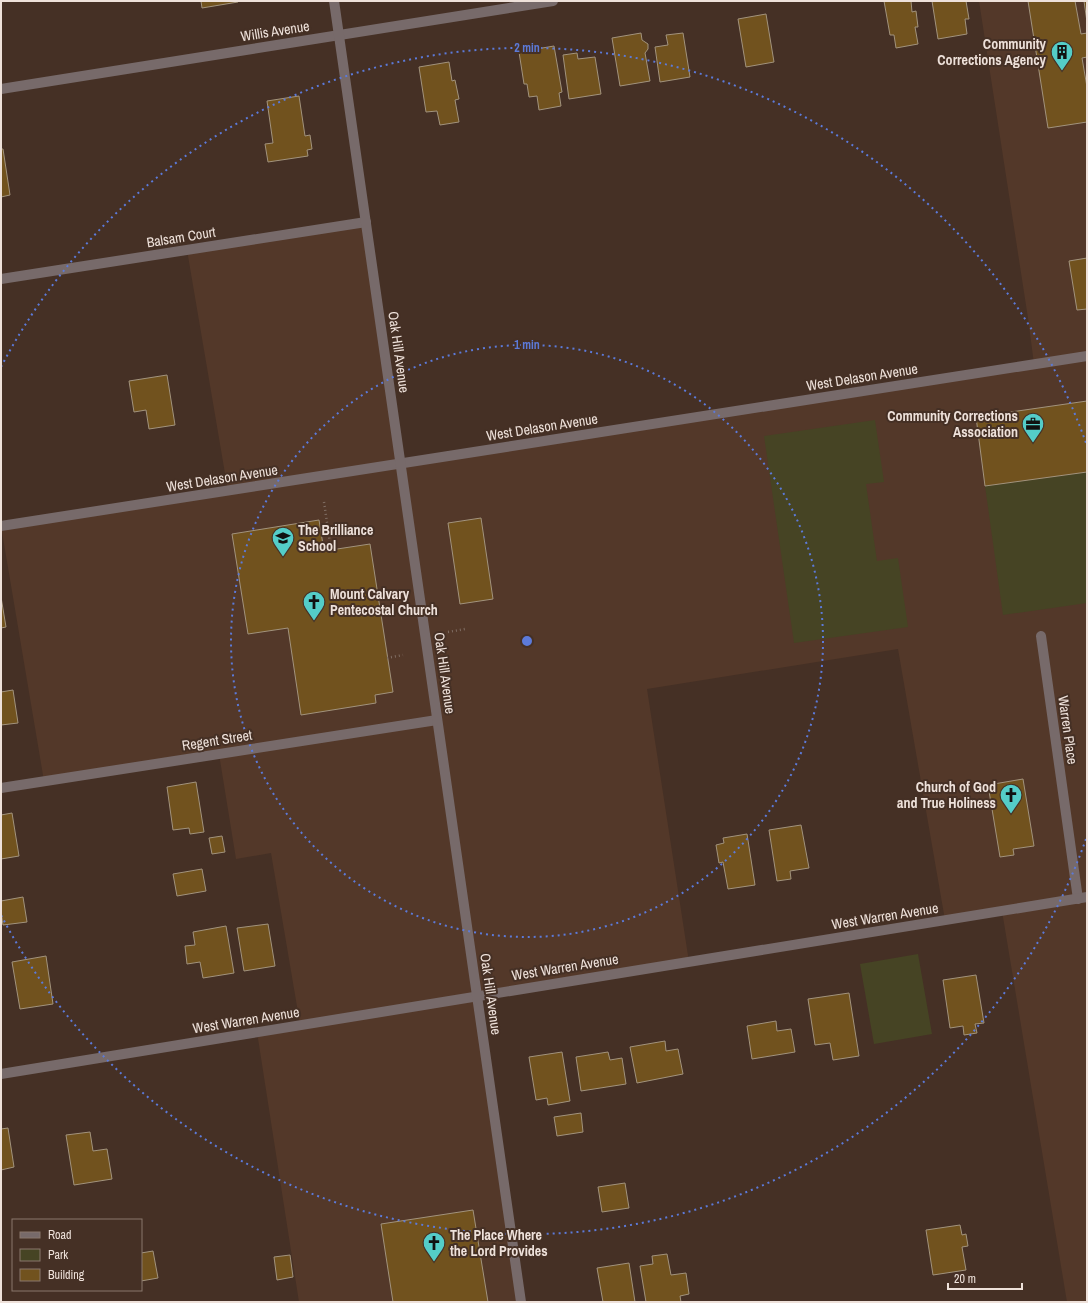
<svg xmlns="http://www.w3.org/2000/svg" width="1088" height="1303" font-family="'Archivo Narrow',sans-serif">
<rect width="100%" height="100%" fill="#453025"/>
<path fill="#533829" d="M979 1H1087V1302H1067L1002 911 945 920 898 649 647 689 689 962 477 996 521 1302H299L257 1032 300 1024 271 853 236 859 219 754 44 781 1 526 228 491 187 250 366 222 401 463 1034 364 1028 318Z"/>
<path fill="#464424" d="M875 420 884 482 866 484 877 561 898 558 908 627 794 643 764 436Z
M1087 472V603L1003 615 985 486Z
M918 954 932 1034 874 1044 860 964Z"/>
<path fill="#71521e" stroke="#a2937d" d="M201 1H238V2L202 8Z
M884 1H911L912 12 916 11 918 27H915L918 44 896 48 894 35H890Z
M932 1H966L969 19H965L967 34 938 39Z
M1028 1H1075L1081 34 1087 33V57L1082 58 1087 87V122L1048 128Z
M1084 1H1087V22Z
M766 14 774 62 746 67 738 19Z
M641 33 642 40 648 44V49L645 53 650 81 620 86 612 38Z
M683 33 690 77 660 82 655 47 668 45 666 35Z
M554 46 562 92 559 93 561 106 539 110 537 96 529 97 527 84H524L519 52Z
M577 53 578 59 595 57 601 94 569 99 563 55Z
M449 62 452 81 455 80 459 99 455 100 459 122 440 125 437 111 426 112 419 67Z
M299 96 305 136 310 135 312 149 307 150 308 156 268 162 265 144 273 143 267 101Z
M1 149H3L10 195 1 197Z
M1087 258V309L1077 310 1069 261Z
M167 375 175 425 149 429 146 410 134 412 129 381Z
M1087 401V472L985 486 976 417Z
M481 518 493 599 460 604 448 523Z
M319 520 324 551 370 544 393 692 375 695 376 703 301 715 288 628 248 634 232 534Z
M1 597 6 627 1 628Z
M13 690 18 723 1 725V692Z
M1023 779 1034 846 1013 849 1014 855 1000 857 988 785Z
M196 782 204 832 190 834 189 828 173 830 167 787Z
M12 813 19 856 1 859V815Z
M801 825 809 868 790 871 791 879 777 881 769 830Z
M747 834 755 885 728 889 723 862 719 863 716 845 724 843 723 838Z
M222 836 225 852 212 854 209 838Z
M202 869 206 891 177 896 173 874Z
M23 897 27 922 3 925 1 912V901Z
M268 924 275 966 244 971 237 928Z
M226 926 234 973 203 978 200 962 187 964 185 946 195 945 193 932Z
M46 956 53 1004 20 1009 12 962Z
M976 975 984 1023 975 1024 977 1033 964 1035 963 1026 950 1028 943 980Z
M849 993 859 1056 833 1060 830 1043 815 1045 808 999Z
M776 1021 777 1031 791 1029 795 1052 752 1059 747 1026Z
M665 1041 666 1051 678 1049 683 1074 637 1083 630 1047Z
M562 1052 570 1101 548 1105 547 1098 536 1100 529 1057Z
M608 1052 610 1060 622 1058 626 1084 581 1091 576 1057Z
M581 1113 583 1132 557 1136 554 1117Z
M8 1128 14 1167 1 1170V1129Z
M90 1132 93 1151 107 1149 112 1179 74 1185 66 1135Z
M625 1183 629 1208 602 1212 598 1187Z
M473 1210 488 1302H393L381 1224Z
M960 1225 962 1235 966 1234 968 1246 962 1247 966 1270 933 1275 926 1230Z
M153 1251 158 1278 141 1281V1253Z
M667 1254 671 1275 686 1273 689 1294 680 1296 681 1302H646L640 1266 653 1264 652 1256Z
M290 1255 293 1277 277 1280 274 1257Z
M629 1263 635 1302H603L597 1268Z"/>
<g fill="none" stroke-linecap="round" stroke-linejoin="round">
<path stroke="#7f6d63" stroke-width="2.5" stroke-dasharray="1 3" stroke-linecap="butt" d="M324 502 331 550
M381 616 397 614
M448 632 465 629
M387 658 403 655"/>
<path stroke="#776a6a" stroke-width="10" d="M1 279 366 222
M1041 636 1078 899"/>
<path stroke="#776a6a" stroke-width="10" d="M1 89 553 1
M1 526 1087 356
M1 788 437 720
M1 1074 1087 897"/>
<path stroke="#776a6a" stroke-width="10" d="M334 1 521 1302"/>
</g>
<g fill="none" stroke="#5c7ad9" stroke-width="2" stroke-dasharray="2 4">
<circle cx="527" cy="641" r="296"/>
<path d="M1086 839A593 593 0 0 1 1 915M1 367A593 593 0 0 1 1086 443"/>
</g>
<defs>
<g id="building-pin" transform="scale(1.15)"><path d="M0 17L-7.5 6A9.5 9.5 0 1 1 7.5 6Z" fill="#54cdc8" stroke="#453025"/><path d="M-4-6H4V6H1V3H-1V6H-4ZM-2.5-4.3h1.7v1.8h-1.7ZM.8-4.3h1.7v1.8H.8ZM-2.5-1h1.7V.8h-1.7ZM.8-1h1.7V.8H.8Z" fill="#111"/></g>
<g id="office-pin" transform="scale(1.15)"><path d="M0 17L-7.5 6A9.5 9.5 0 1 1 7.5 6Z" fill="#54cdc8" stroke="#453025"/><path d="M-6-3h4V-5.5h4V-3h4V5H-6ZM-1-4.5V-3h2v-1.5ZM-6 0V1H6V0Z" fill="#111"/></g>
<g id="school-pin" transform="scale(1.15)"><path d="M0 17L-7.5 6A9.5 9.5 0 1 1 7.5 6Z" fill="#54cdc8" stroke="#453025"/><path d="M0-5L7-2L0 1L-7-2ZM-4 1L0 2.5L4 1V4Q0 6-4 4Z" fill="#111"/></g>
<g id="church-pin" transform="scale(1.15)"><path d="M0 17L-7.5 6A9.5 9.5 0 1 1 7.5 6Z" fill="#54cdc8" stroke="#453025"/><path d="M-1.2-6h2.4v3.5h3.3v2.4h-3.3V6h-2.4V-.1h-3.3v-2.4h3.3Z" fill="#111"/></g>
</defs>
<g fill-rule="evenodd">
<use href="#building-pin" x="1062" y="52"/>
<use href="#office-pin" x="1033" y="424"/>
<use href="#school-pin" x="283" y="538"/>
<use href="#church-pin" x="314" y="602"/>
<use href="#church-pin" x="1011" y="795"/>
<use href="#church-pin" x="434" y="1243"/>
</g>
<g text-anchor="middle" stroke-width="4" stroke-linejoin="round" paint-order="stroke">
<g font-size="14" fill="#eee1da" stroke="#453025">
<text transform="translate(275 31) rotate(-9)" y="5">Willis Avenue</text>
<text transform="translate(181 237) rotate(-9)" y="5">Balsam Court</text>
<text transform="translate(399 352) rotate(82)" y="5">Oak Hill Avenue</text>
<text transform="translate(862 377) rotate(-9)" y="5">West Delason Avenue</text>
<text transform="translate(542 427) rotate(-9)" y="5">West Delason Avenue</text>
<text transform="translate(222 478) rotate(-9)" y="5">West Delason Avenue</text>
<text transform="translate(445 673) rotate(82)" y="5">Oak Hill Avenue</text>
<text transform="translate(1068 730) rotate(82)" y="5">Warren Place</text>
<text transform="translate(217 740) rotate(-9)" y="5">Regent Street</text>
<text transform="translate(885 916) rotate(-9)" y="5">West Warren Avenue</text>
<text transform="translate(565 967) rotate(-9)" y="5">West Warren Avenue</text>
<text transform="translate(491 994) rotate(82)" y="5">Oak Hill Avenue</text>
<text transform="translate(246 1020) rotate(-9)" y="5">West Warren Avenue</text>
</g>
<g font-size="14" font-weight="bold" fill="#eee1da" stroke="#453025" text-anchor="end">
<text x="1046" y="49">Community<tspan x="1046" dy="16">Corrections Agency</tspan></text>
<text x="1018" y="421">Community Corrections<tspan x="1018" dy="16">Association</tspan></text>
<text x="298" y="535" text-anchor="start">The Brilliance<tspan x="298" dy="16">School</tspan></text>
<text x="330" y="599" text-anchor="start">Mount Calvary<tspan x="330" dy="16">Pentecostal Church</tspan></text>
<text x="996" y="792">Church of God<tspan x="996" dy="16">and True Holiness</tspan></text>
<text x="450" y="1240" text-anchor="start">The Place Where<tspan x="450" dy="16">the Lord Provides</tspan></text>
</g>
</g>
<circle cx="527" cy="641" r="6" fill="#5c7ad9" stroke="#453025" stroke-width="2"/>
<g font-size="12" text-anchor="middle" font-weight="bold" fill="#5c7ad9" stroke="#453025" stroke-width="4" stroke-linejoin="round" paint-order="stroke">
<text x="527" y="52">2 min</text>
<text x="527" y="349">1 min</text>
</g>
<rect width="1088" height="1303" fill="none" stroke="#eee1da" stroke-width="4"/>
<rect x="12" y="1219" width="130" height="72" fill="#453025" stroke="#89776d"/>
<rect x="20" y="1232" width="20" height="6" fill="#776a6a" stroke="#89776d"/>
<text x="48" y="1239" font-size="12" fill="#eee1da">Road</text>
<rect x="20" y="1249" width="20" height="12" fill="#464424" stroke="#89776d"/>
<text x="48" y="1259" font-size="12" fill="#eee1da">Park</text>
<rect x="20" y="1269" width="20" height="12" fill="#71521e" stroke="#89776d"/>
<text x="48" y="1279" font-size="12" fill="#eee1da">Building</text>
<path d="M948 1283v6h74v-6" fill="none" stroke="#eee1da" stroke-width="2"/>
<text x="954" y="1283" font-size="12" fill="#eee1da" stroke="#453025" stroke-width="3" paint-order="stroke">20 m</text>
</svg>
